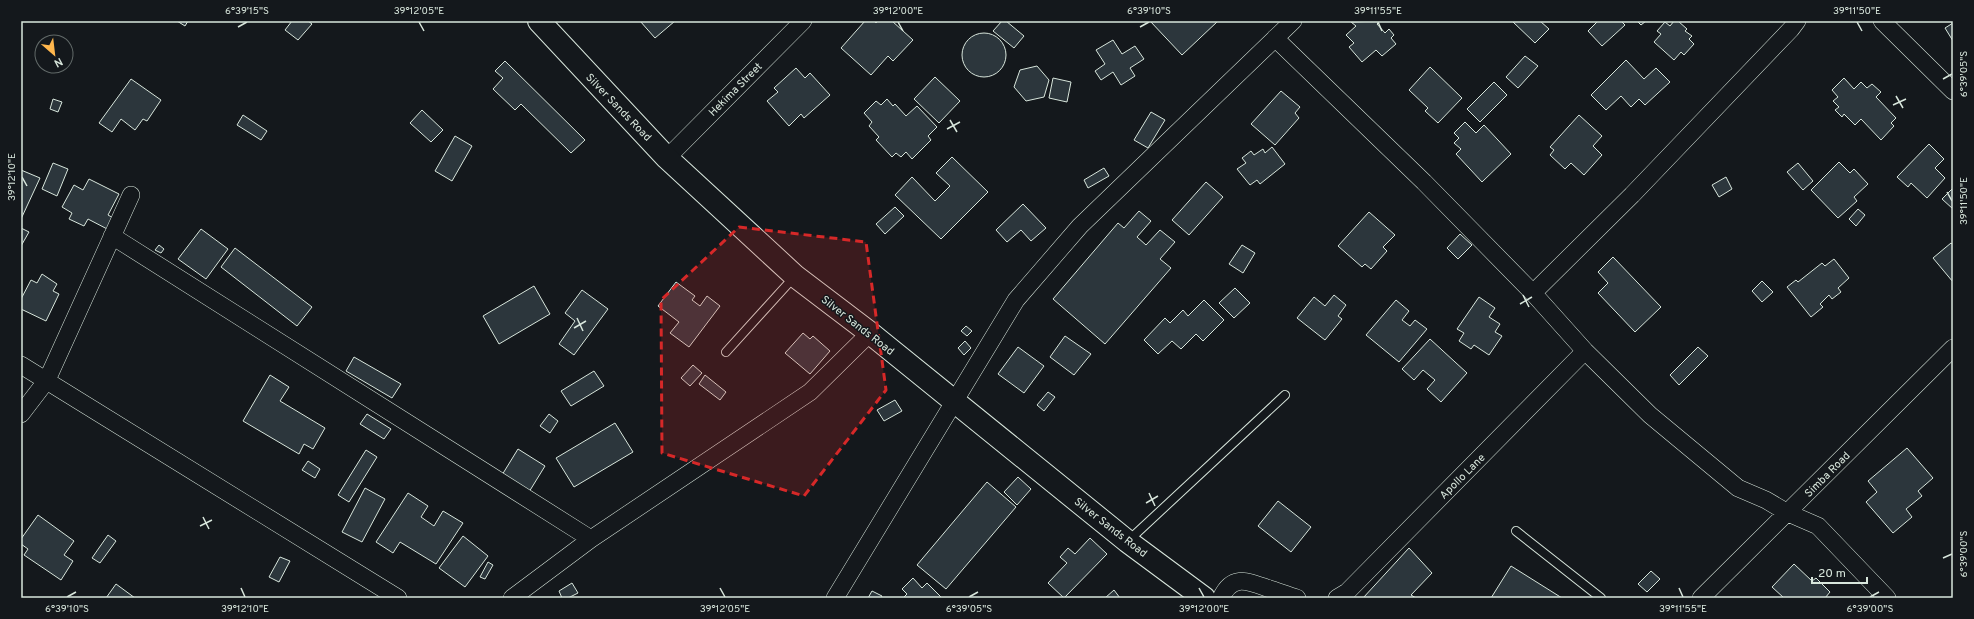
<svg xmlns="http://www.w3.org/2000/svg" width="1974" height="619" font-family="Overpass,sans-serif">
<rect width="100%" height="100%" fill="#14181c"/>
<path fill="#2c363c" stroke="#d8e6dc" d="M177 21H188L185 26Z
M292 21H308L312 24 298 40 285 30Z
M640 21H675L655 38Z
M865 21H874L876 23 878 21H892L913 40 893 61 888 56 871 75 841 48Z
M1002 21H1006L1024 36 1014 48 993 31Z
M1150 21H1218L1182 55Z
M1380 21 1377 24 1385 33 1389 29 1394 35 1391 38 1396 44 1382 56 1376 50 1362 62 1349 47 1354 43 1346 35 1356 26 1351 22Z
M1512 21H1540L1549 29 1535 43Z
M1598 21H1621L1625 25 1602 46 1588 31Z
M1637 21H1646L1641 25Z
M1674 21H1678L1687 29 1685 31 1692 36 1689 39 1694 44 1684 55 1681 52 1674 60 1654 42 1661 34 1657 31 1665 22 1670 26Z
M1953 23V41L1945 28Z
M962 55a22 22 0 1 1 44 0a22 22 0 1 1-44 0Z
M1113 40 1122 54 1135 46 1144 59 1130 68 1135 76 1121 85 1113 72 1101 80 1095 71 1105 64 1096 50Z
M1525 56 1538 66 1518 88 1506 77Z
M1626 60 1644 79 1656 68 1670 82 1645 105 1639 99 1631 107 1621 96 1606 110 1591 95Z
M505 61 585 140 571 153 521 104 515 110 493 89 503 78 495 71Z
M1037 66 1049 80 1044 97 1026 101 1014 87 1020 70Z
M1430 67 1462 98 1438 123 1425 111 1428 108 1409 90Z
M796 68 805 78 810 73 830 95 804 118 801 114 789 126 767 101 778 92 774 88Z
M935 77 960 101 939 123 914 99Z
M1053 78 1071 82 1067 102 1049 98Z
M1844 78 1854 89 1861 82 1867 88 1872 84 1881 92 1876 97 1896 118 1891 123 1894 126 1881 140 1861 119 1855 125 1844 114 1842 117 1835 110 1839 107 1833 101 1838 97 1832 90Z
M131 79 161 100 147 121 143 119 135 130 121 119 112 132 99 123Z
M1494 82 1507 95 1480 122 1467 109Z
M1281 91 1300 107 1295 113 1299 118 1275 145 1251 124Z
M53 99 62 102 58 112 50 109Z
M887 99 893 106 895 104 906 116 917 106 937 127 928 136 931 140 912 159 906 152 901 157 896 153 892 157 876 140 879 137 869 126 872 122 864 113 876 101 881 105Z
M422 110 443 130 431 142 410 123Z
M1151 112 1165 120 1148 148 1134 140Z
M243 115 267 131 261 140 237 125Z
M1579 115 1602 136 1593 146 1602 155 1584 175 1571 163 1565 169 1550 155 1554 150 1550 147Z
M1465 122 1476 133 1484 125 1511 154 1482 182 1456 154 1461 149 1454 143 1459 138 1454 133Z
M455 136 472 146 452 181 435 171Z
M1929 144 1944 159 1935 168 1945 178 1927 198 1911 183 1908 187 1897 177Z
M1272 147 1285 164 1260 184 1257 180 1250 185 1237 169 1246 163 1242 158 1251 151 1254 155 1263 149 1265 153Z
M952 157 988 192 941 239 895 195 912 177 935 201 950 186 936 173Z
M1839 162 1850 173 1854 169 1868 184 1854 197 1857 201 1838 218 1811 190Z
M53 163 68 169 57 196 42 189Z
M1798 163 1813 181 1803 190 1787 172Z
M1104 168 1109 176 1088 188 1084 180Z
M21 170 40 178 21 219Z
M1726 177 1732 189 1719 197 1712 185Z
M89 179 119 194 108 215 117 220 111 231 88 219 84 226 69 219 72 213 62 207 74 185 83 190Z
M1206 182 1223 197 1189 235 1172 220Z
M1953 188V209L1942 199Z
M1023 204 1046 228 1031 241 1021 230 1007 242 996 230Z
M895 207 904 216 885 234 876 224Z
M1858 209 1865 215 1856 226 1849 219Z
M1139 211 1151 221 1137 237 1146 245 1160 230 1175 242 1160 259 1171 268 1105 344 1053 299 1118 223 1124 228Z
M1369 212 1395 235 1383 247 1387 251 1371 269 1365 264 1362 267 1338 246Z
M21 228 29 232 21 246Z
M201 229 228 249 206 279 178 259Z
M1460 234 1472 245 1458 259 1447 248Z
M1951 243 1953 245V282L1933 258Z
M159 245 164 249 161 253 155 250Z
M1242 245 1255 253 1243 273 1229 264Z
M235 248 312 307 297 326 221 267Z
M1613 257 1661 307 1635 332 1598 293 1608 283 1598 272Z
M1834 259 1849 278 1838 288 1841 292 1832 299 1829 295 1820 304 1823 307 1811 317 1787 287 1796 280 1798 282 1822 263 1825 266Z
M42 274 57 284 53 291 59 294 46 321 21 309V299L31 280 37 283Z
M1762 281 1773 292 1762 302 1752 291Z
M676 282 695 296 692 300 700 306 707 296 720 306 689 347 670 333 679 322 658 306Z
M534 286 550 314 499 344 483 316Z
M1235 288 1250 303 1234 318 1219 303Z
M582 290 608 309 574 355 559 344 575 321 565 313Z
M1334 295 1346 305 1338 316 1342 319 1325 340 1297 318 1314 297 1325 306Z
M1479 297 1495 308 1489 317 1500 324 1495 332 1502 336 1489 355 1474 345 1471 349 1459 341 1464 333 1457 329Z
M1204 300 1224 320 1203 341 1196 334 1181 349 1172 341 1158 354 1144 340 1165 318 1170 323 1183 310 1188 316Z
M1396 300 1409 311 1402 320 1410 326 1415 320 1427 329 1399 362 1366 335Z
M966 326 972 331 967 336 961 331Z
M803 333 810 339 813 336 830 351 810 374 785 353Z
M1065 336 1091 354 1074 375 1050 357Z
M1430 339 1467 373 1441 402 1427 389 1435 380 1423 370 1414 380 1402 369Z
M965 341 971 348 964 355 958 348Z
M1018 347 1044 366 1024 393 998 374Z
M1698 347 1708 356 1679 385 1670 375Z
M354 357 401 384 392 398 346 371Z
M693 365 702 373 690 386 681 378Z
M594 371 604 386 571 406 561 391Z
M270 375 289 387 280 401 325 428 313 449 304 444 299 454 243 421Z
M705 375 726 392 720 400 699 384Z
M1048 392 1055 397 1044 411 1037 405Z
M895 400 902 411 884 421 877 410Z
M367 414 391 429 384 439 360 424Z
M549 414 558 421 550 433 540 426Z
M615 423 633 452 574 487 556 458Z
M1907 448 1933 478 1918 491 1922 496 1906 509 1912 517 1893 533 1866 502 1877 492 1868 481Z
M518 449 545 466 529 492 502 475Z
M366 450 377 457 349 502 338 495Z
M308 461 320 469 315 478 302 470Z
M1018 477 1031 489 1017 505 1004 492Z
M987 482 1016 507 946 589 917 565Z
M365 488 385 499 362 542 342 532Z
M408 493 428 506 421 517 434 526 443 511 463 523 436 564 400 542 393 553 376 542Z
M1278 501 1311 527 1291 552 1258 526Z
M38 515 74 541 64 555 73 561 61 580 24 555 28 549 21 544V539Z
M108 535 116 541 100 563 92 558Z
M463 536 488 556 465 587 439 568Z
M1090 538 1107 554 1064 598 1048 583 1067 563 1060 557 1068 548 1075 554Z
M1409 548 1432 573 1411 595 1416 598H1363Z
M280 557 290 561 279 582 269 577Z
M488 562 493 565 485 579 480 577Z
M1794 564 1812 581 1816 578 1830 592 1825 598H1784L1772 587Z
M1511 566 1562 598H1491Z
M1651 571 1660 579 1647 592 1638 584Z
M913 578 922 588 927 583 942 598H903L907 594 902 589Z
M572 583 578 593 568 598H562L559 591Z
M116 584 135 598H106Z
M1114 590 1120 598H1105Z
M872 591 882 596 881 598H868Z"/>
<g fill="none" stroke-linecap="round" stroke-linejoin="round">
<g stroke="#d8e6dc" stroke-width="10">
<path id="lane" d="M726 352 795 276
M1516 531 1601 598
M1128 541 1285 395"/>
</g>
<g stroke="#d8e6dc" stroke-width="18">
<path id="street" d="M1882 21 1953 91
M1275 38 1424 182 1533 293 1585 351 1650 415 1738 488 1766 500 1788 513 1818 526 1887 598
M667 158 803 21
M112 236 591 539
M1533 293 1632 195 1791 29 1797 21
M21 365 398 598
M21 414 47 380 131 195
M512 598 591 539 810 392 870 333
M835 598 1016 300 1080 226 1293 21
M1221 598C1232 574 1247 581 1267 588 1277 591 1287 595 1297 598
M1337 598 1347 592 1585 351
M1701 598 1953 348"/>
</g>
<g stroke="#d8e6dc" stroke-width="24">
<path id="secondary" d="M539 21 667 158 795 276 870 333 1127 541 1204 598"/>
</g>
<use href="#lane" stroke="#14181c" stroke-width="8"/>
<use href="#street" stroke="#14181c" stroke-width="17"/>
<use href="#secondary" stroke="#14181c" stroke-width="22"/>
</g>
<path fill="#d62828" fill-opacity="0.2" stroke="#d62828" stroke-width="3" stroke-dasharray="8 5" stroke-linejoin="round" d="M739 227 866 242 886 390 804 496 662 453 661 300Z"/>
<path fill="none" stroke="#d8e6dc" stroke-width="1.5" d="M419 22 424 31M898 22 903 31M1378 22 1382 31M1857 22 1862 31M238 27 247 22M1140 27 1149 22M1943 79 1952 74M1896 96 1903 108M1893 105 1906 99M950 120 957 132M947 129 960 122M22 177 27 186M1947 192 1952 201M1523 295 1529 307M1520 304 1532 297M577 318 583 331M574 328 586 321M1149 493 1155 506M1146 503 1158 496M203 517 209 529M200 526 212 520M1943 558 1952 554M241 588 245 597M720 588 725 597M1199 588 1204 597M1679 588 1683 597M67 597 76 592M969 597 978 592M1870 597 1879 592"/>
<g text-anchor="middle" stroke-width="3" stroke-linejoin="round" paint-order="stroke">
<g font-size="11" fill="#d8e6dc" stroke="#14181c">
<text transform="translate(735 89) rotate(-45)" y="4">Hekima Street</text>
<text transform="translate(619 107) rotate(46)" y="4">Silver Sands Road</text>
<text transform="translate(858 325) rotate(38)" y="4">Silver Sands Road</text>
<text transform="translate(1827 474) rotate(-45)" y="4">Simba Road</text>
<text transform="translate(1462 476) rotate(-45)" y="4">Apollo Lane</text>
<text transform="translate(1111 527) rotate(38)" y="4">Silver Sands Road</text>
</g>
</g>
<rect width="1974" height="619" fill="none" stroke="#14181c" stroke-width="44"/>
<g transform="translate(54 54) rotate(152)"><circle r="19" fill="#14181c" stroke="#626a69"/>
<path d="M0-3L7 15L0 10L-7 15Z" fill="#ffb74d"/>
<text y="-6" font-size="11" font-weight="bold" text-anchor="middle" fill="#d8e6dc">N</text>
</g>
<path d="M1812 577v6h55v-6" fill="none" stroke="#d8e6dc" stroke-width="2"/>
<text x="1818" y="577" font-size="12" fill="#d8e6dc" stroke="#14181c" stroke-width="3" paint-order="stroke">20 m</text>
<rect x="22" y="22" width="1930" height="575" fill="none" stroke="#d8e6dc" stroke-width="1.5"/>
<g font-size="10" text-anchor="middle" fill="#d8e6dc">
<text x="247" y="14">6°39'15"S</text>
<text x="419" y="14">39°12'05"E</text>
<text x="898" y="14">39°12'00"E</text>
<text x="1149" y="14">6°39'10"S</text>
<text x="1378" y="14">39°11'55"E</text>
<text x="1857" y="14">39°11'50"E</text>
<text transform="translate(1963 74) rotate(-90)" y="4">6°39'05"S</text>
<text transform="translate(11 177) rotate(-90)" y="4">39°12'10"E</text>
<text transform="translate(1963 201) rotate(-90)" y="4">39°11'50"E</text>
<text transform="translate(1963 554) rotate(-90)" y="4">6°39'00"S</text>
<text x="67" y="612">6°39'10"S</text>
<text x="245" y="612">39°12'10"E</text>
<text x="725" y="612">39°12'05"E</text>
<text x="969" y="612">6°39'05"S</text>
<text x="1204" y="612">39°12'00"E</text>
<text x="1683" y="612">39°11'55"E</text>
<text x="1870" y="612">6°39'00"S</text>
</g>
</svg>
